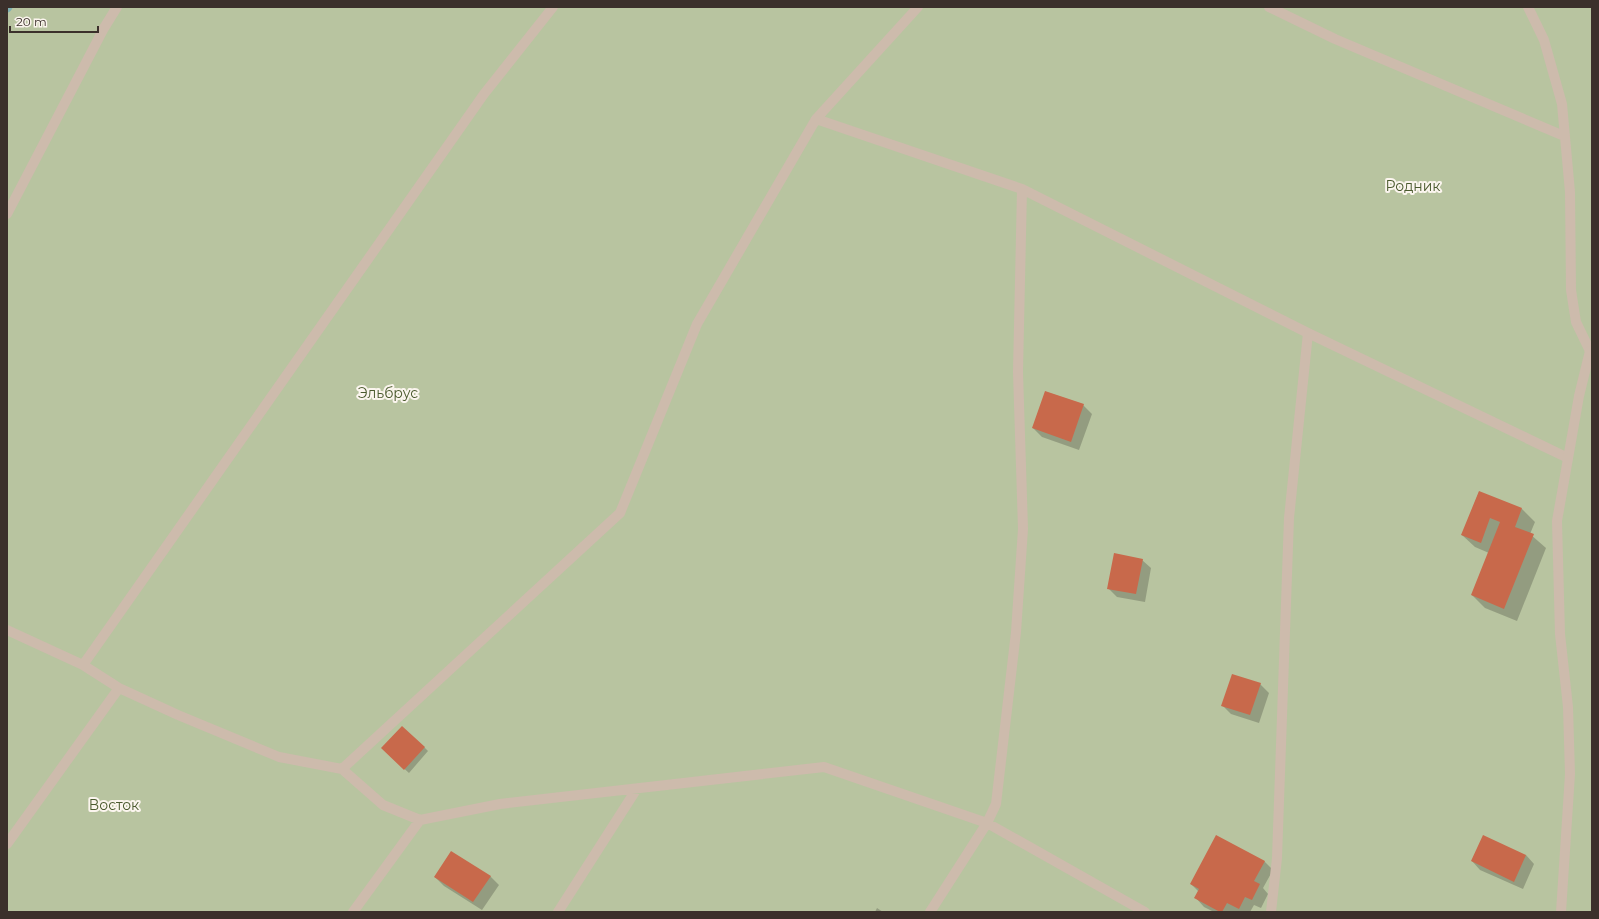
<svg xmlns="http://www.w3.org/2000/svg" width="1599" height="919" font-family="Montserrat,sans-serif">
<rect width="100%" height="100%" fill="#f4ebe1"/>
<path fill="#b8c4a0" d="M7 7H1592V912H7Z"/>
<path fill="#0003" d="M1083 405 1092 414 1079 450 1042 437 1033 428Z
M1479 492 1522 509 1535 522 1530 534 1546 548 1517 621 1485 608 1472 595 1489 553 1475 547 1462 535Z
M1142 560 1151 568 1145 602 1117 597 1108 588Z
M1260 684 1269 693 1259 723 1231 714 1222 705Z
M424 747 428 751 409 773 386 752Z
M1526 855 1534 864 1523 889 1480 870 1472 861Z
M1264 861 1273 870 1263 888 1268 894 1261 908 1254 905 1250 912H1214L1204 907 1196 898 1199 892 1191 884Z
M490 876 499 885 482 910 444 886 435 877Z
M877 908 883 912H875Z"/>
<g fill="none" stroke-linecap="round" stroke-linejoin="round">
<path stroke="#7fb0b2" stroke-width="9" d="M7 8 8 7"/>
</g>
<path fill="#c8694b" d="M1045 391 1084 404 1071 442 1032 428Z
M1479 491 1522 508 1515 527 1534 534 1504 609 1471 595 1500 522 1490 518 1481 543 1461 535Z
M1114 553 1143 559 1136 594 1107 589Z
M1232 674 1261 683 1250 715 1221 706Z
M402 726 425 747 404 770 381 748Z
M1216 835 1265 861 1254 881 1260 884 1252 900 1245 897 1239 909 1227 903 1222 912H1220L1194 898 1199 889 1190 884Z
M1483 835 1526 855 1514 882 1471 861Z
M451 851 491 876 473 902 434 877Z"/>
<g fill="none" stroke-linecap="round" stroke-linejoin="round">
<path stroke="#cdbbac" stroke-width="10" d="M1269 7 1335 39 1564 136
M1528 7 1544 40 1562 104 1570 192 1571 290 1576 322 1590 351 1592 349
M816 119 1022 189 1308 333 1568 458
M7 214 104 28 117 7
M7 630 83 665 119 688 178 715 279 757 342 769 383 805 420 820 500 804 824 767 987 823 1145 912
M83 665 484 94 553 7
M342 769 620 513 697 324 816 119 918 7
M7 844 119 688
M353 912 420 820
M558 912 636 790
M930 912 987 823 996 804 1016 632 1023 529 1018 372 1022 189
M1271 912 1277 858 1289 518 1308 333"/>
<path stroke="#cdbbac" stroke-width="10" d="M1561 912 1570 774 1568 707 1560 634 1557 521 1579 396 1590 351"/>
</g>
<g text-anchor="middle" stroke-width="4" stroke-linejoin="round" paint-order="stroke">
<g font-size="14" fill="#4a5a2e" stroke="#fbf5ee">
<text x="1413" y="191">Родник</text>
<text x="388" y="398">Эльбрус</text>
<text x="114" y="810">Восток</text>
</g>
</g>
<rect width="1599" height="919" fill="none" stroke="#3b302b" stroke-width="16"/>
<path d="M10 26v6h88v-6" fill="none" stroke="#3b302b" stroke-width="2"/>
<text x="16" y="26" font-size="12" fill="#3b302b" stroke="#fbf5ee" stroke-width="3" paint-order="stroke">20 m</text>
</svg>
